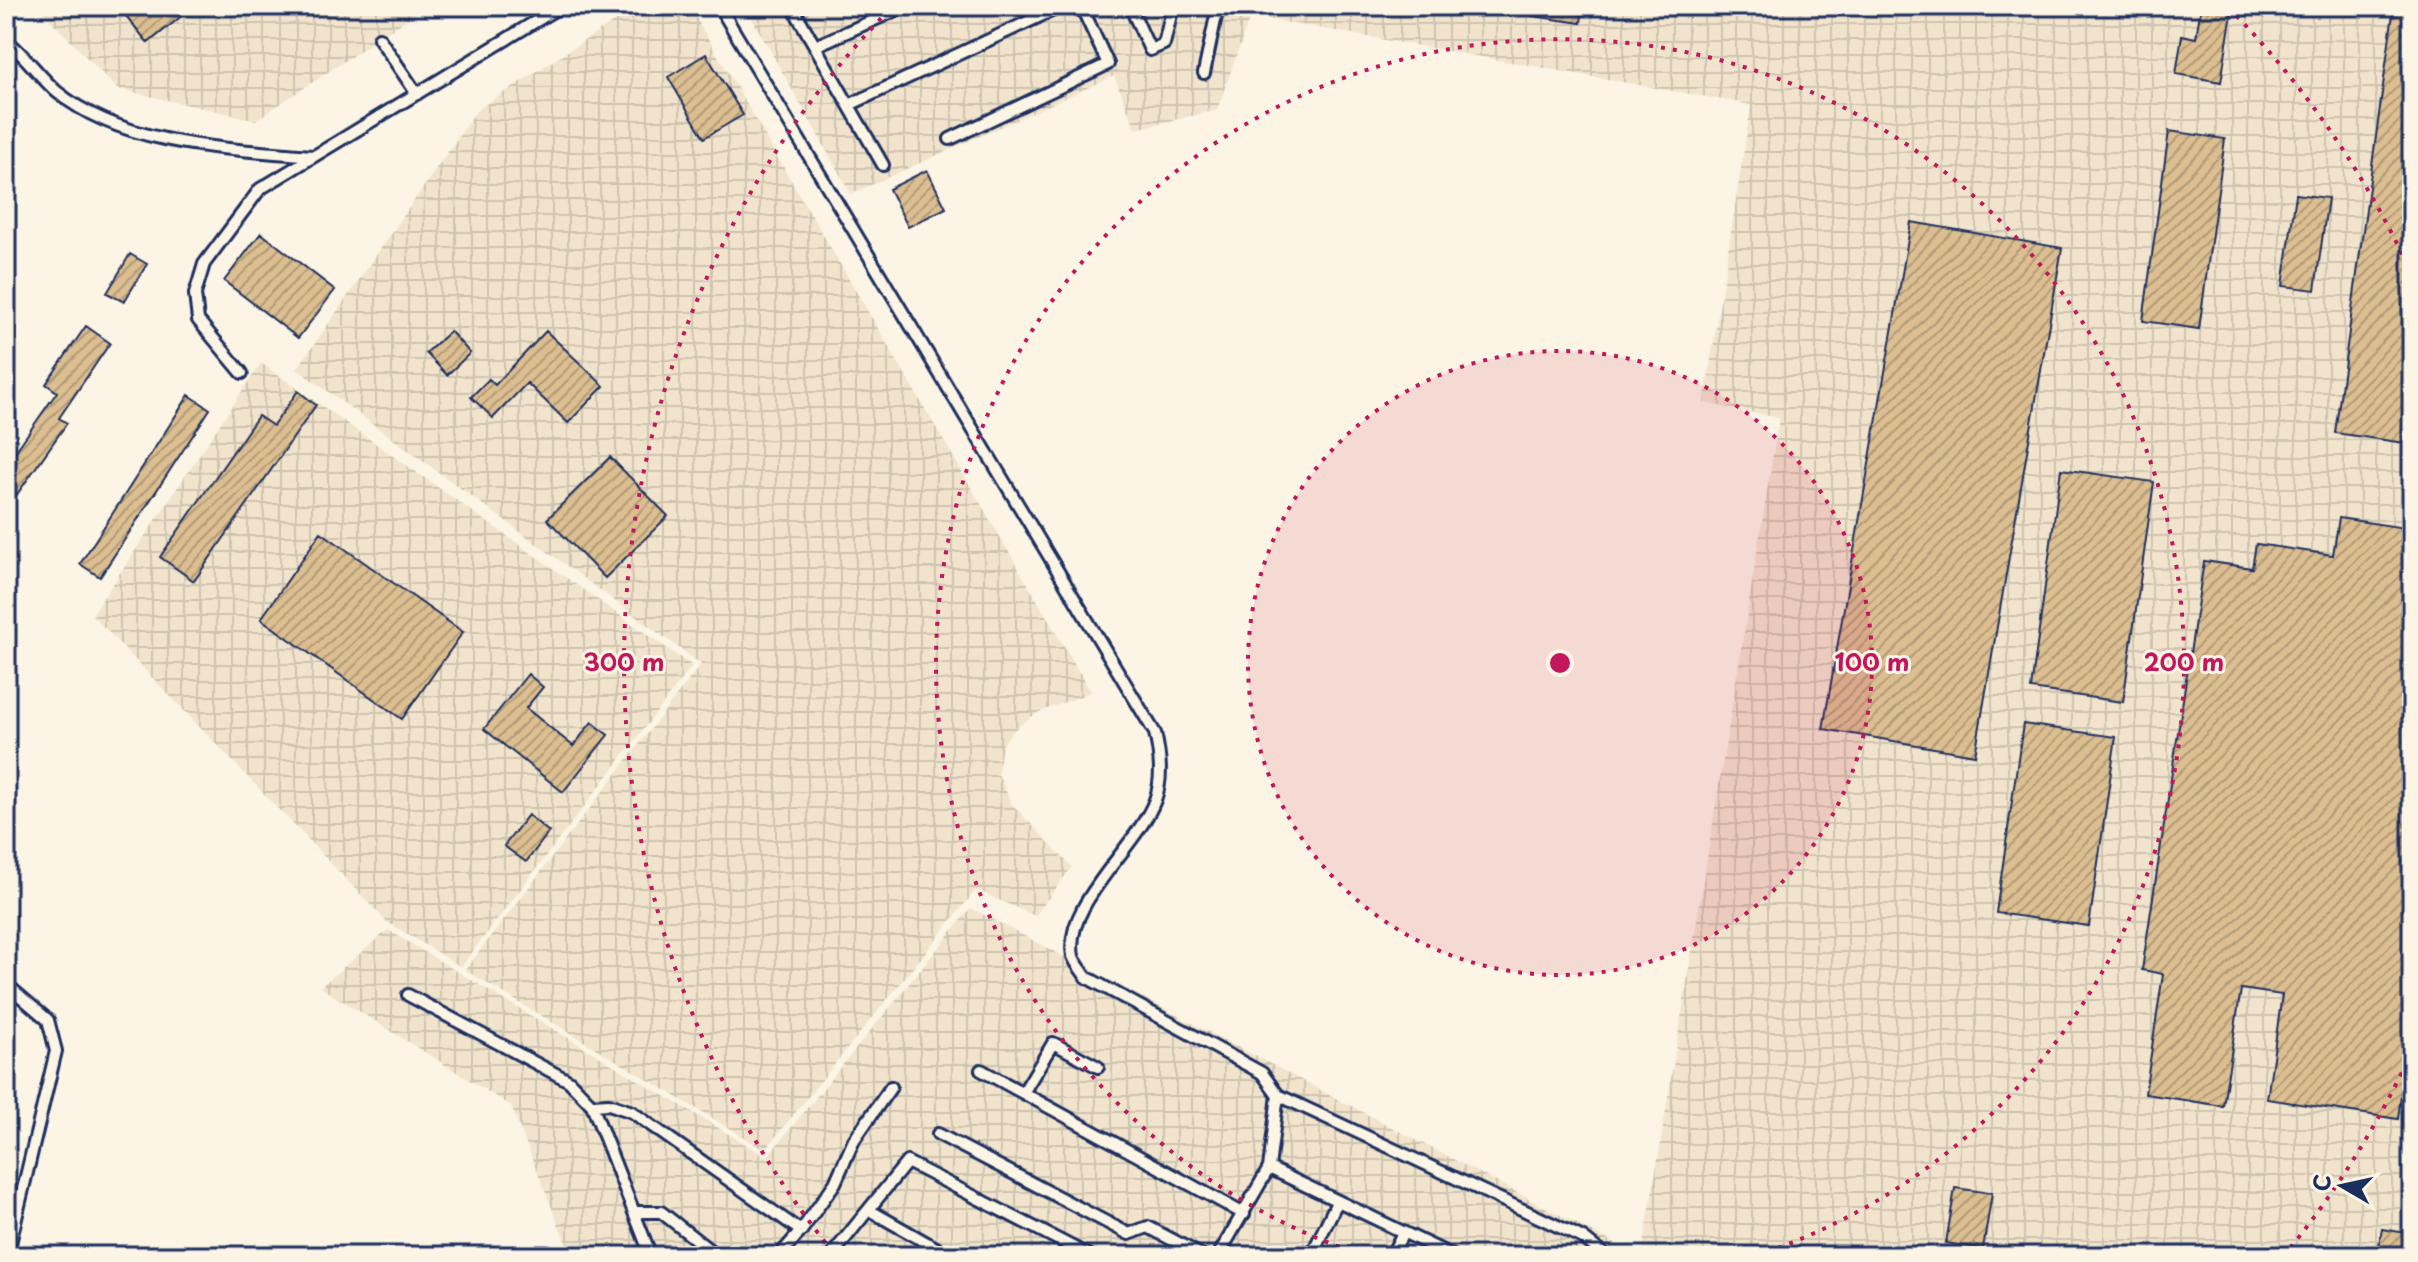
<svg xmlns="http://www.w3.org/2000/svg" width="2418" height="1262" font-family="'Playpen Sans',sans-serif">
<defs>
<pattern id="industrial-grid" width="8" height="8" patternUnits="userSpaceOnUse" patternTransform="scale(2)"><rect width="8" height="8" fill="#f2e4cc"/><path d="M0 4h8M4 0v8" fill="none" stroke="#cfc4b2"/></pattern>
<pattern id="building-hatch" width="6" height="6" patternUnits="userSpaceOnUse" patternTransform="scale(2)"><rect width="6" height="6" fill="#dcbe90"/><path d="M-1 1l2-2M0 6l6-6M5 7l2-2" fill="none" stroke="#b29b79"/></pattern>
</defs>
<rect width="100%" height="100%" fill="#fcf5e5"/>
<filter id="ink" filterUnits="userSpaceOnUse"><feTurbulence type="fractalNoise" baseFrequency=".0125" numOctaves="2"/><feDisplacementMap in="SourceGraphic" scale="16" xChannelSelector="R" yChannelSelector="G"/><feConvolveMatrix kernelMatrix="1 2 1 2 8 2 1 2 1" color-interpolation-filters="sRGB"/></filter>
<g filter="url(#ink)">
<path fill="url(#industrial-grid)" d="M37 6H427L256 120 117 89Z
M638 6H689L1091 692 1037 713 1015 729 1002 745 998 774 1012 804 1072 867 1035 916 976 890 765 1150 465 970 701 664 297 369 477 110Z
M745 6H1254L1217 110 1136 129 1114 76 851 194Z
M1260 6H2412V1256H1642L1779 418 1704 403 1751 105 1256 17Z
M261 363 692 666 461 967 387 922 92 615Z
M971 908 1635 1254 1634 1256H571L511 1106 320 987 388 930 767 1157Z"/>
<path fill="url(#building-hatch)" stroke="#1b2f5e" stroke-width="2" d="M118 6H194L148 43Z
M1533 6H1583L1581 23 1532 16Z
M2201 6H2233L2221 82 2176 74 2182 35 2196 38Z
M2394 6H2412V444L2335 433Z
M706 54 743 115 704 138 668 77Z
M2169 131 2225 139 2199 329 2143 321Z
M927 170 946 208 908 227 889 189Z
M2296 194 2328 198 2315 290 2283 286Z
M1911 222 2062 248 1975 755 1823 729Z
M261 233 335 290 298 338 224 281Z
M130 254 147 264 124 302 107 293Z
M86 326 110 343 59 418 67 423 6 510V465L57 392 46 384Z
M450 331 470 353 447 375 426 353Z
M546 331 604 386 568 423 527 383 493 418 471 397 489 379 495 385Z
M298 391 316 405 194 581 160 557 258 416 273 426Z
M189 395 210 409 100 577 80 564Z
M610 457 668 516 605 578 547 519Z
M2061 469 2154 482 2123 702 2031 689Z
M2339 518 2412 529V1089L2402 1088 2398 1119 2267 1099 2282 995 2241 989 2223 1106 2145 1094 2163 974 2142 970 2204 561 2252 568 2256 544 2333 555Z
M321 532 463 632 402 719 261 619Z
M528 674 543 687 526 708 573 746 592 722 608 735 563 792 484 729Z
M2023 724 2116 737 2089 926 1996 913Z
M528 815 549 832 526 862 504 846Z
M1955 1188 1992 1193 1983 1249 1946 1243Z
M2382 1229 2412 1234V1256H2377Z"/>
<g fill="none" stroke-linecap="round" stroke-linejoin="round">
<g stroke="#1b2f5e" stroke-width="16">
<path id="service" d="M719 6 1155 733C1160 755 1163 778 1155 800 1137 848 1063 904 1073 956 1075 963 1082 970 1086 977L1262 1073 1278 1095 1269 1168 1218 1256
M792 6 883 165
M1130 6 1150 50 1164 44 1173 6
M379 38 417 94
M6 40C25 55 39 76 57 92 125 147 230 149 314 156
M815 46 906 6
M1204 73 1218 6
M849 105 1062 6
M950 139 1108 64 1081 6
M242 373 198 320 195 294 204 264 260 189 561 6
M6 984 48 1020 56 1051 7 1256
M408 995 569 1081 592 1105 651 1256
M981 1070 1244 1214
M1023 1093 1053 1043 1098 1067
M1278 1095 1583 1238 1606 1256
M592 1105 609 1104 632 1112 801 1231
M938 1134 1129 1234 1148 1227 1203 1256
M1269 1168 1453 1256
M869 1210 950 1256
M634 1212H661L717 1256
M779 1256 801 1231 835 1183 854 1140 891 1087
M831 1256 907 1162 1090 1256
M1311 1256 1337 1202
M1391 1256 1403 1233"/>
</g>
<use href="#service" stroke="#fcf5e5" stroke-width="10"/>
</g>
</g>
<circle cx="1560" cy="663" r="312" fill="#c2185b" fill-opacity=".12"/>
<g fill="none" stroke="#c2185b" stroke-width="4" stroke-dasharray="4 8">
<circle cx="1560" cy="663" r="312"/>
<path d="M1362 1255A624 624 0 1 1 1758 1255"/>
<path d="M2412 1051A936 936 0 0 1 2287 1252M833 1252A936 936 0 0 1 892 7M2228 7A936 936 0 0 1 2412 275"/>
</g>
<circle cx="1560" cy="663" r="12" fill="#c2185b" stroke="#fcf5e5" stroke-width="4"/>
<g font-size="24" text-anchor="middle" font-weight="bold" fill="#c2185b" stroke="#fcf5e5" stroke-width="6" stroke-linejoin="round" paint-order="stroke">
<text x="1872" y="671">100 m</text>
<text x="2184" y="671">200 m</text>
<text x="624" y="671">300 m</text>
</g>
<rect width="2418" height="1262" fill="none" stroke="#fcf5e5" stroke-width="32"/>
<rect x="16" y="16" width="2386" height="1230" fill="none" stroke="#1b2f5e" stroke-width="3" filter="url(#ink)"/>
<g transform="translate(2342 1186) rotate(279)" stroke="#fcf5e5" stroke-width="6" paint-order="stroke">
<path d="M0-6L14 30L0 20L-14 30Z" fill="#1b2f5e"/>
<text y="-12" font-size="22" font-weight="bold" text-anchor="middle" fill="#1b2f5e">С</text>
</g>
</svg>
